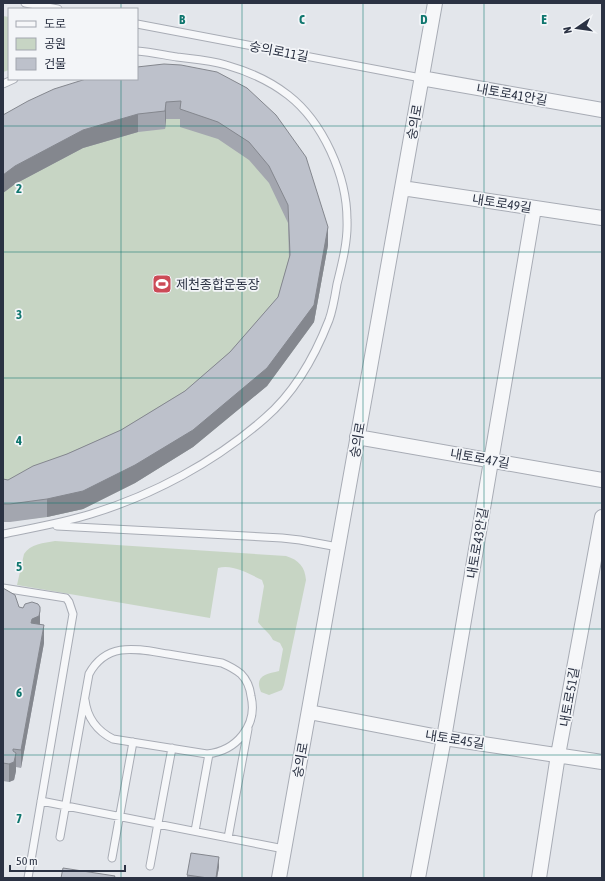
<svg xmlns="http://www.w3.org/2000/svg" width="605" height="881" font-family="'Asap Condensed','Noto Sans KR',sans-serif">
<rect width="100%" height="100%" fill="#e3e6eb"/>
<path fill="#c7d5c4" d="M3 16 9 17V70L3 72Z
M181 83 328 245 314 322 267 386 193 447 135 483 83 509 47 517 3 522V133Z
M55 541 286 556C299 560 305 567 306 580L284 685 282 690 269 695 261 692C254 676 266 674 279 671L283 649 280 643 273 640C269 632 263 629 258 622L264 586 262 580C249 574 233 564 218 568L210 618 17 585 24 554C30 544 44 543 55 541Z"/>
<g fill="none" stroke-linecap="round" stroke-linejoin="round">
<g stroke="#a8acb5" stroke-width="9">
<path id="service" d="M25 3 58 9
M137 24 421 78
M3 84 14 79
M57 526 282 538 300 540 338 547
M3 534C32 528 62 523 91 514 153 495 215 462 265 418 294 393 315 356 329 320 333 309 335 296 337 284 342 264 348 241 347 220 347 176 323 122 288 95 270 81 247 71 226 65 210 60 193 59 177 57 164 55 150 52 137 51
M3 588 66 598 69 602 73 614 28 878
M41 801 284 849
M195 831 209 754
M60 837 89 674C107 641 137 649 168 654 186 657 204 660 222 663 229 666 235 669 241 674 247 680 250 688 251 696 258 726 236 751 207 754L113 739C97 731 87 717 85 700
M228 838 248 729
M112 858 133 742
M150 866 172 748"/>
</g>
<g stroke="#a8acb5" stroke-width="16">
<path id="minor" d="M421 78 602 110
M402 188 602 218
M357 437 602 480
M309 712 444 738 602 762
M279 878 435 3
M418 878 444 738 534 208
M539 878 558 755 602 517"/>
</g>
<use href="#service" stroke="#f6f7f9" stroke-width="7"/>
<use href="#minor" stroke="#f6f7f9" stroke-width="14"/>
</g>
<path fill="#a3a6af" d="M217 72 328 245 314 322 267 386 193 447 135 483 83 509 47 517 10 522H3V479L8 480 121 430 185 391 230 352 278 297 289 258 288 223 269 183 249 160 218 139 180 127V119H166L165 129 138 132 83 148 15 184 3 193V115Z
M3 588 19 607 40 624 44 643 21 768 16 767V771L14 780 9 782 3 781Z
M219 867 217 878H187V875Z"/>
<path fill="#84878e" d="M166 102V119L165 129V111Z
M138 114V132L83 148 15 184 3 193V175L15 166 83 130Z
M328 227V245L314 322 267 386 193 447 135 483 83 509 47 517V499L193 430Z
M40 611V629L31 623 32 619Z
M44 625V643L21 768V750Z
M13 749V762L16 753V771L14 780 9 782V764Z
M219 857V867L217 878H216Z"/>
<path fill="#bdc1cb" stroke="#84878e" d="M164 64 181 65 217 72 247 88 276 115 306 157 328 227 314 305 267 368 193 430 135 465 83 491 47 499 10 504H3V479L8 480 33 466 67 454 121 430 185 391 230 352 278 297 290 255 288 205 269 166 249 142 218 122 180 109 181 101 166 102 165 111 138 114 83 130 15 166 3 175V115L28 101 54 89 86 79H137V67Z
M3 588 15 595 19 607 23 608 25 604 32 602 38 604 40 607V611L39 616 32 619 31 623 44 625 21 750 13 749V751L16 753 14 762 9 764 3 763Z
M191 853 219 857 216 878H208L187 875Z
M63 868 115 876 114 878H61Z"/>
<path fill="none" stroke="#0f766e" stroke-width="1" stroke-opacity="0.55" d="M121 3V9M242 3V878M363 3V878M484 3V878M121 79V878M3 126H602M3 252H602M3 378H602M3 503H602M3 629H602M3 755H602"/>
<defs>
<g id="stadium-square" transform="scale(1)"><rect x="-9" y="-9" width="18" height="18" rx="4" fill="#cc4b57" stroke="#f3f5f8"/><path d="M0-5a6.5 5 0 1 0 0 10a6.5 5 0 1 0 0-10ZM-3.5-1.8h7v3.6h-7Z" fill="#fff"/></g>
</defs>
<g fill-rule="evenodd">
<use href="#stadium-square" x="162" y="284"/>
</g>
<g text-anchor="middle" stroke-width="3.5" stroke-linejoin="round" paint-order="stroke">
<g font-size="13" fill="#2b3243" stroke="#f3f5f8">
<text transform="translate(279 51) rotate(11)" y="5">숭의로11길</text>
<text transform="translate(512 94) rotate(10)" y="5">내토로41안길</text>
<text transform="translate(414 122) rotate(-80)" y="5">숭의로</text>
<text transform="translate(502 203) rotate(9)" y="5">내토로49길</text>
<text transform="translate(357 440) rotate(-80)" y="5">숭의로</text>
<text transform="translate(480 458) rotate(10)" y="5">내토로47길</text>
<text transform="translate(477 543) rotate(-80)" y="5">내토로43안길</text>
<text transform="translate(569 697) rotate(-80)" y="5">내토로51길</text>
<text transform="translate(455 739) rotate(9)" y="5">내토로45길</text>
<text transform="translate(300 760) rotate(-80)" y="5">숭의로</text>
</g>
<g font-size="13" fill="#2b3243" stroke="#f3f5f8" text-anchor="start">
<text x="176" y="289">제천종합운동장</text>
</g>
</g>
<g font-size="13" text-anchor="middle" font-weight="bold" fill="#0f766e" stroke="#f3f5f8" stroke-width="3.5" stroke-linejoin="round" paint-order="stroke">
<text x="182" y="24">B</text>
<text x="302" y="24">C</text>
<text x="424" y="24">D</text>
<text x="544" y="24">E</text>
<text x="19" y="193">2</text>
<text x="19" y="319">3</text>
<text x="19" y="445">4</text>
<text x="19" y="571">5</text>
<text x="19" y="697">6</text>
<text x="19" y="823">7</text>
</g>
<rect width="605" height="881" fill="none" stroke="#2b3243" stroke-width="8"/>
<rect x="8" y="8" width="130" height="72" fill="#f3f5f8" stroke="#a3a7b0"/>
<rect x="16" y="21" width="20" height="6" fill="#f6f7f9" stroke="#a3a7b0"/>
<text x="44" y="28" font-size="12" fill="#2b3243">도로</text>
<rect x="16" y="38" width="20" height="12" fill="#c7d5c4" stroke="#a3a7b0"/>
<text x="44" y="48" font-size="12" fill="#2b3243">공원</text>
<rect x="16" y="58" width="20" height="12" fill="#bdc1cb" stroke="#a3a7b0"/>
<text x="44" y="68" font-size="12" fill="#2b3243">건물</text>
<g transform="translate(577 28) rotate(257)" stroke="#f3f5f8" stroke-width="3" paint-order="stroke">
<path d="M0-3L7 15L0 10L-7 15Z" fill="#2b3243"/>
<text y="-6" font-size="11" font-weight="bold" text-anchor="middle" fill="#2b3243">N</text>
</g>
<path d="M10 865v6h115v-6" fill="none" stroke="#2b3243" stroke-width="2"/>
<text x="16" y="865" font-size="12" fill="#2b3243" stroke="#f3f5f8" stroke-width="3" paint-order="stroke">50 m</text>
</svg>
